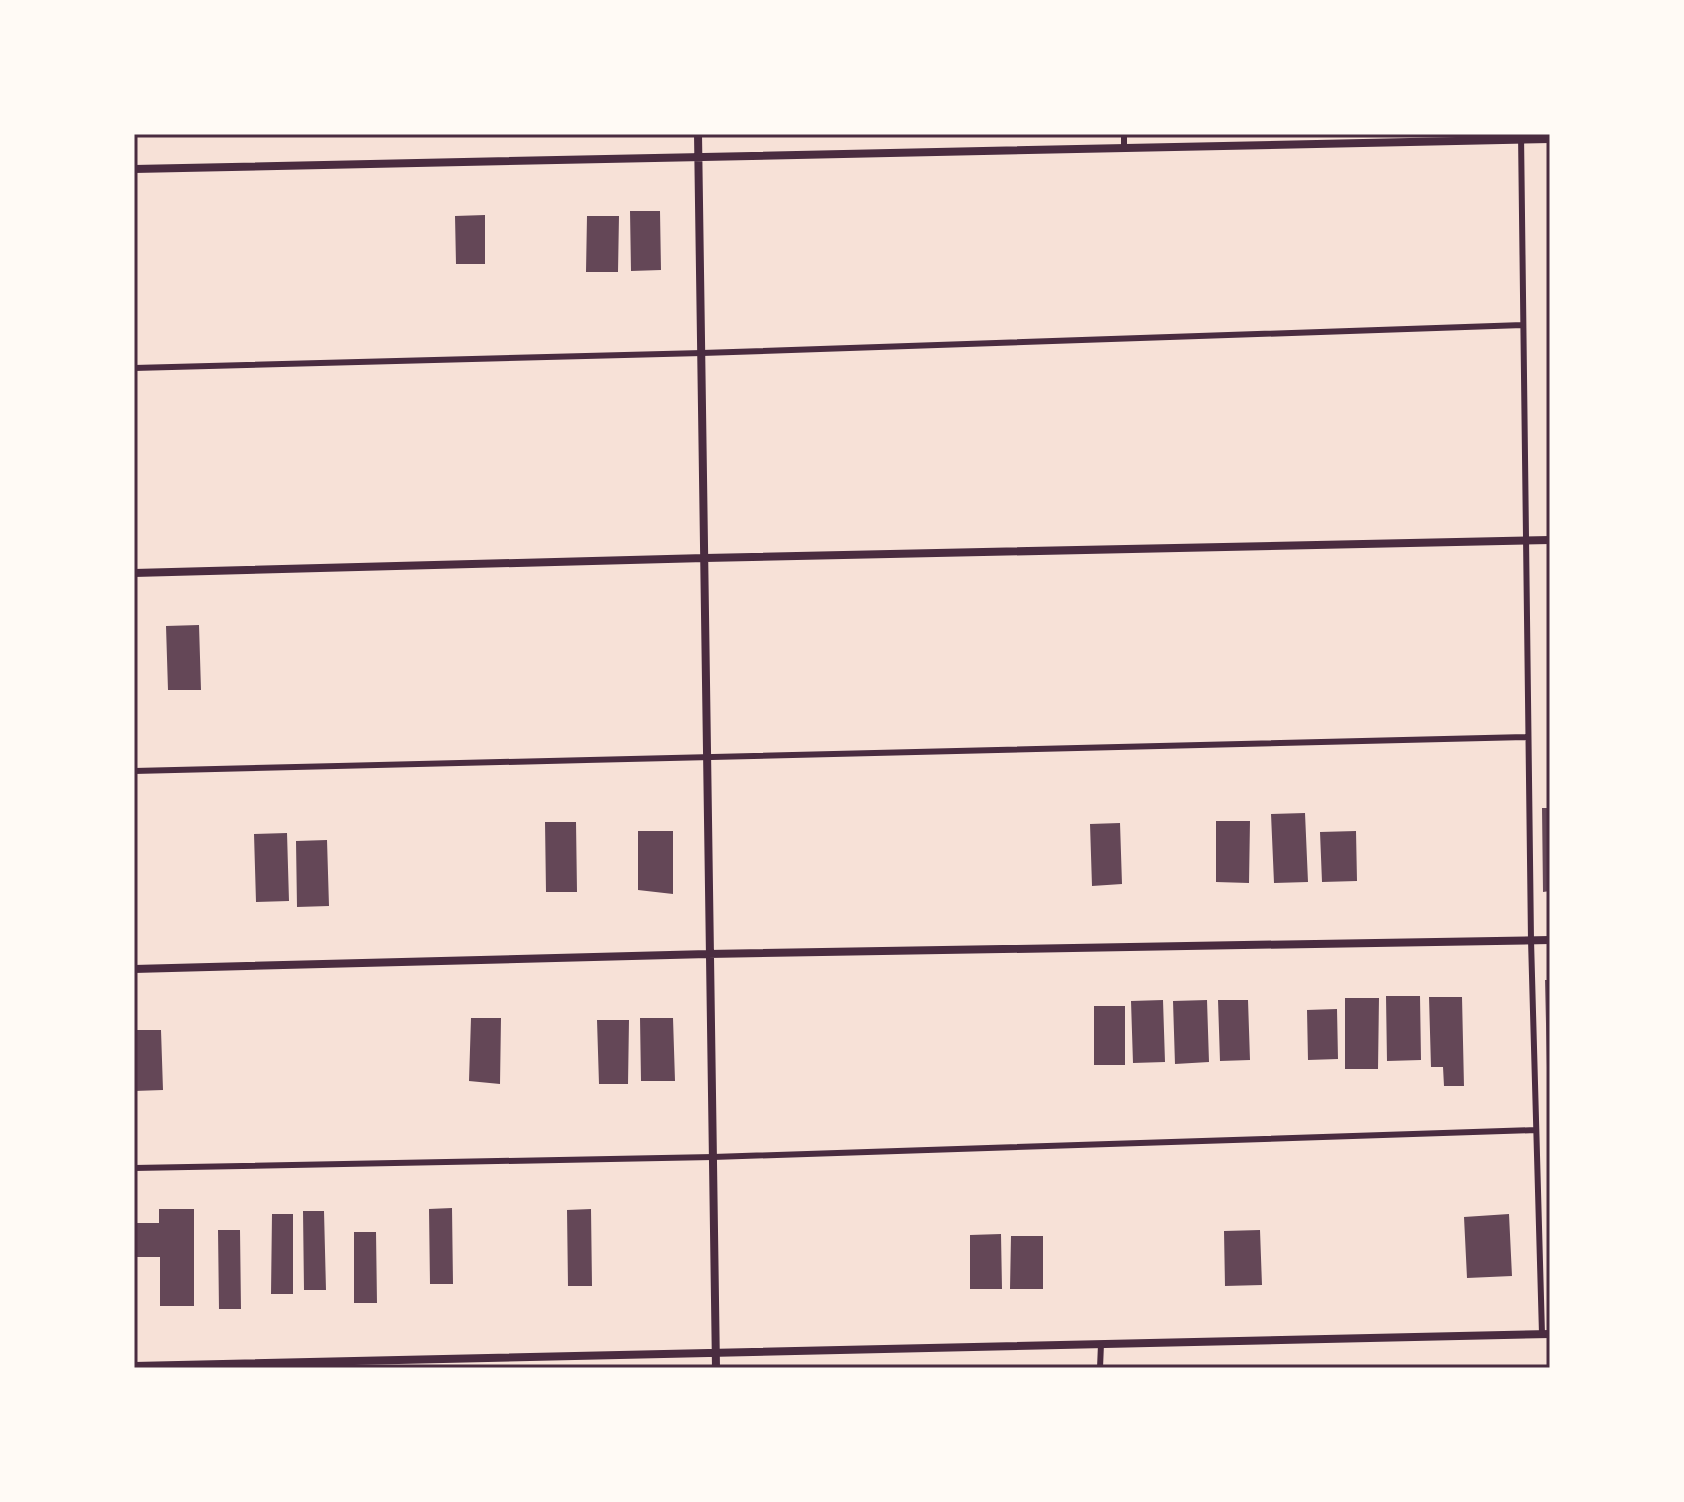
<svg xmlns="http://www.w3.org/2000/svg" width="1684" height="1502" font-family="'DM Sans',sans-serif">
<rect width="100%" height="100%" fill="#f7e1d7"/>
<path fill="#644757" d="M630 211H660L661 270 631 271Z
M485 215V264H456L455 216Z
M587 216H619L618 272H586Z
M199 625 201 690H168L166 626Z
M1542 808H1550V891L1543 892Z
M1305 813 1308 882 1274 883 1271 814Z
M1216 821H1250L1249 883 1216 882Z
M545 822H576L577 892H546Z
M1120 823 1122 884 1092 886 1090 824Z
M638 831H673V894L638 890Z
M1356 831 1357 881 1322 882 1320 832Z
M287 833 289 901 256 902 254 834Z
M327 840 329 906 297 907 296 841Z
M1545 980H1550V1067H1547Z
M1386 996H1420L1421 1060 1387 1061Z
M1429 997H1462L1464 1086H1444L1443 1067H1431Z
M1345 998H1379L1378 1069H1345Z
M1163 1000 1165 1062 1133 1063 1131 1001Z
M1207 1000 1209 1062 1175 1064 1173 1001Z
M1218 1000H1248L1250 1060 1220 1061Z
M1094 1006H1125V1065H1094Z
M1337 1009 1338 1059 1308 1060 1307 1010Z
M471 1018H501L500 1084 469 1081Z
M640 1018H673L675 1081H641Z
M597 1020H629L628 1084H599Z
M134 1030H161L163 1090 134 1091Z
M452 1208 453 1284H430L429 1209Z
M159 1209H194V1306H160V1257H137V1223H159Z
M591 1209 592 1286H568L567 1210Z
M303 1211H324L326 1290H304Z
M272 1214H293V1294H271Z
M1509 1214 1512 1276 1467 1278 1464 1217Z
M218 1230H240L241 1309H219Z
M1260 1230 1262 1285 1225 1286 1224 1231Z
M354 1232H376L377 1303H354Z
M1001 1234 1002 1289H970V1235Z
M1011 1236H1043V1289H1010Z"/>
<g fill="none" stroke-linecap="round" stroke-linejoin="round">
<path stroke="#4a2c40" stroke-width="6" d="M1124 134V148
M1521 134 1531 940 1542 1334
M134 368 702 353 1523 325
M134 771 1528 737
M134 1168 713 1157 1536 1130
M1100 1368 1101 1344"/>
<path stroke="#4a2c40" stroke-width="8" d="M698 134 716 1368
M134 169 1550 139
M134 573 705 558 1550 540
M134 969 708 954 1550 940
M134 1366 1550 1334"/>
</g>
<rect width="1684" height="1502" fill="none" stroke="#fffaf5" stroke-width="272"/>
<rect x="136" y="136" width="1412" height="1230" fill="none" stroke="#4a2c40" stroke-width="3"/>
</svg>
